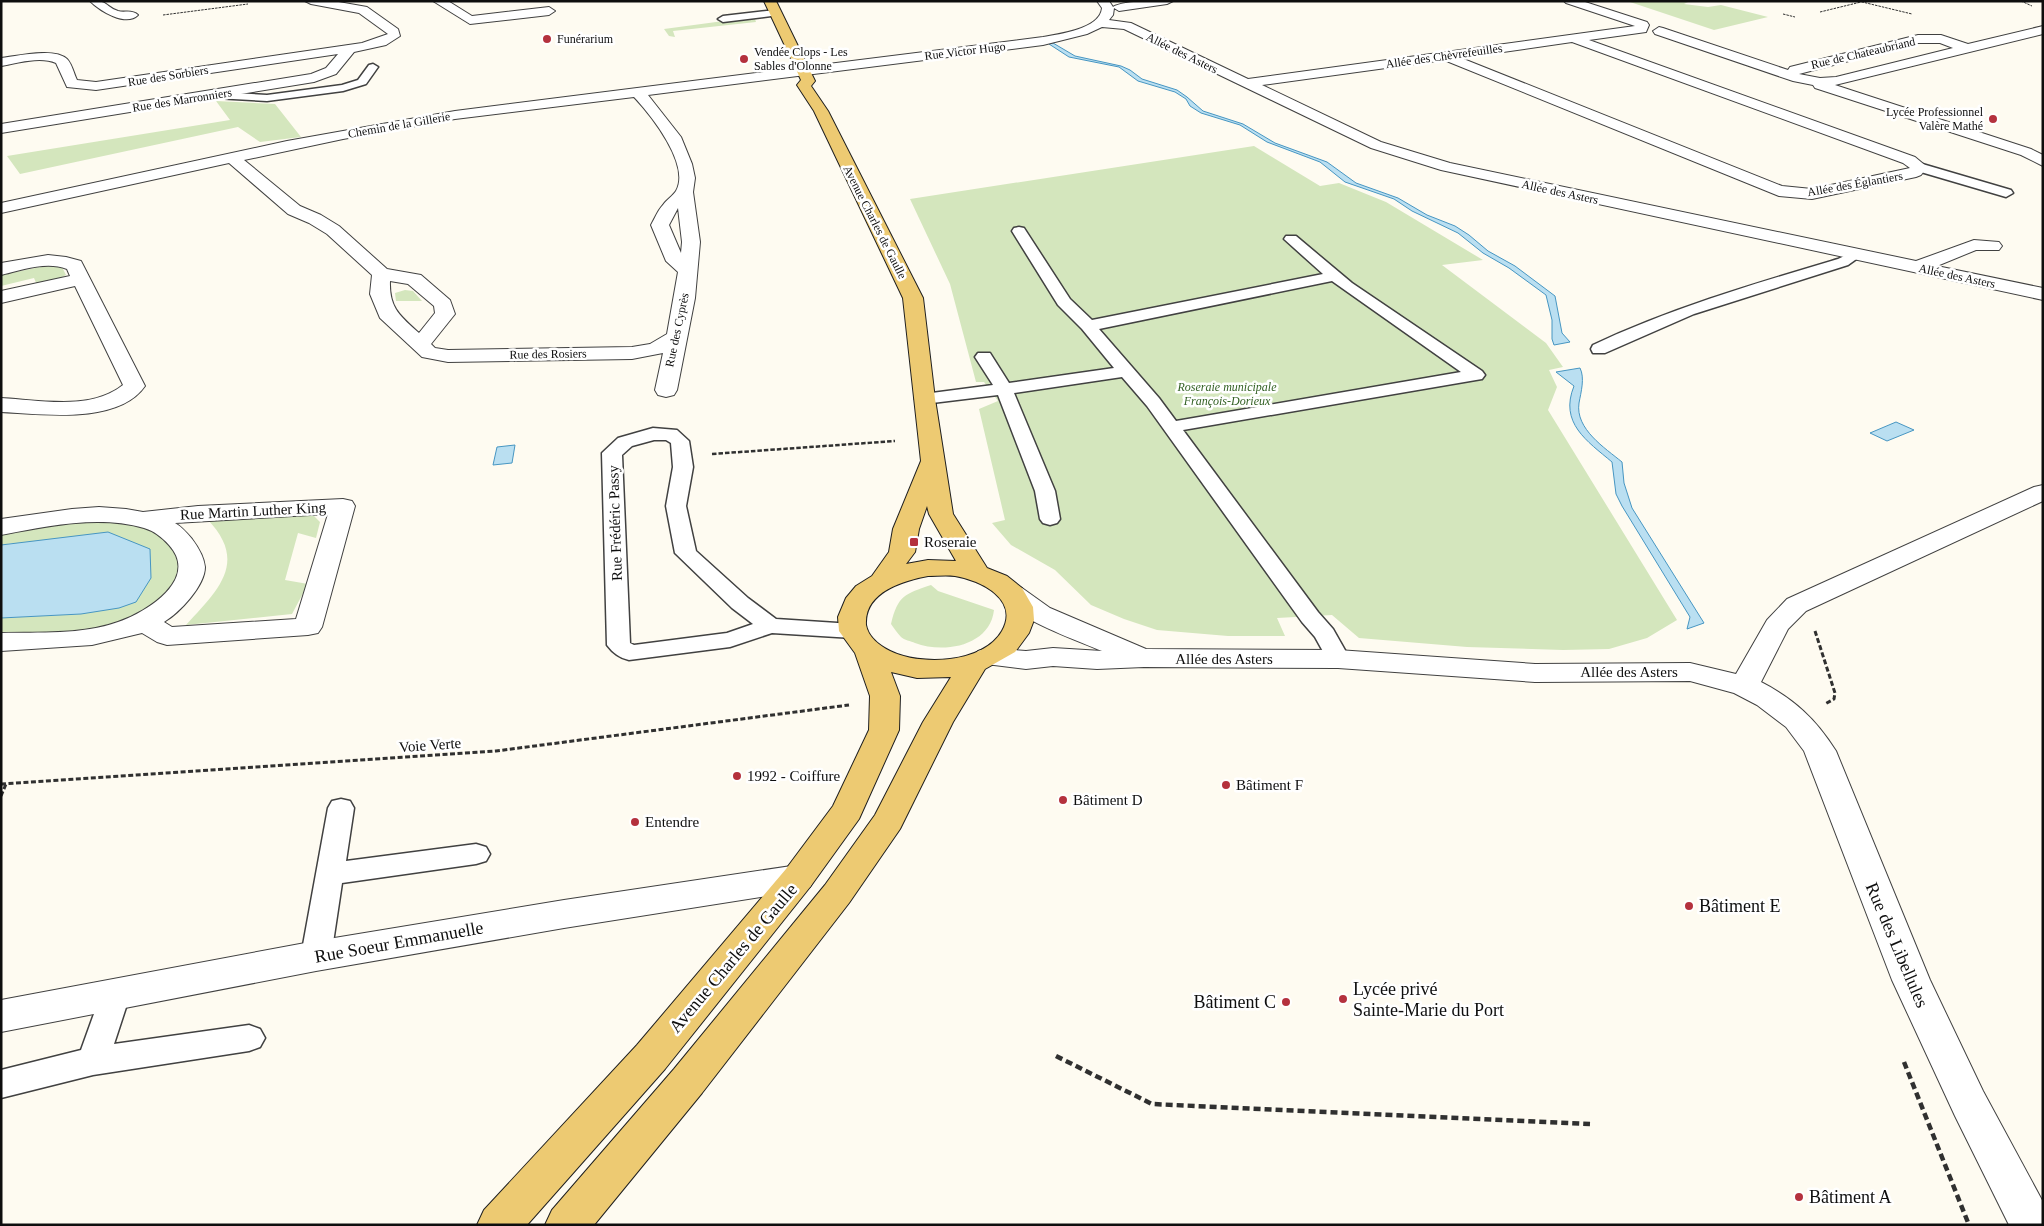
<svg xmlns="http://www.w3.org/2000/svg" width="2044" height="1226" font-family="Georgia,serif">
<rect width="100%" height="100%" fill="#fefbf1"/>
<path fill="#d4e6bd" d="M1627 1H1684L1688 2 1684 4 1708 7 1721 5 1768 17 1714 30Z
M746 18 755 19 756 22 673 31 675 37 669 36 664 29Z
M216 101 275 104 301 137 260 142 238 127 20 174 7 156 230 120Z
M1254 146 1320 186 1339 183 1386 202 1483 260 1442 265 1546 343 1563 367 1549 370 1557 387 1548 410 1677 620 1647 638 1609 649 1563 650 1467 647 1359 638 1332 615 1277 618 1285 636H1228L1157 630 1124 619 1091 605 1055 570 1011 545 992 523 1005 520 979 409 998 401 984 382H976L950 284 910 199Z
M45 266 62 267 66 275 54 281 37 285 34 278 1 286V275Z
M405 290 413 291 422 301H396L395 293Z
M298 514 314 516 320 522 316 538 298 533 285 580 308 584 292 614 186 625C218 590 249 562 207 519Z
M66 521H114L151 529 174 549 181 572 164 603 134 620 87 631 1 637V618L81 614 13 543 1 545V532Z
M931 585 938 591 994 610C990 646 944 654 915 643 911 641 904 640 901 637 897 633 894 628 891 624 898 595 905 594 931 585Z"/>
<path fill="#badff1" stroke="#4796c2" d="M1053 43 1075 56 1121 66 1130 70 1142 79 1177 90 1187 97 1203 111 1243 124 1275 143 1327 162 1356 183 1398 198 1427 215 1455 226 1469 235 1488 251 1515 266 1555 296 1562 333 1570 342 1554 345 1552 339V320L1546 295 1509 268 1483 253 1458 233 1412 211 1394 199 1345 182 1320 162 1267 142 1240 125 1201 113 1190 106 1186 99 1175 92 1138 81 1119 67 1069 57 1049 44Z
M1580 368C1585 378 1581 392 1579 403 1575 429 1605 448 1622 462L1624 483 1632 508 1704 623 1687 629 1690 617 1622 506 1616 494 1612 462C1587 441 1559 423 1574 386L1556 372Z
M1896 422 1914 430 1887 441 1870 433Z
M515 445 512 463 493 465 497 447Z
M108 532 150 549 151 578 136 602 119 608 81 614 1 618V545Z"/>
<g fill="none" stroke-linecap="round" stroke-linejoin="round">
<g stroke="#414141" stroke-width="3">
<path id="lane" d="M776 10 779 11V15L723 22 718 19 723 16Z
M373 64 378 67 366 84 343 91 267 101 215 98 209 95 215 92 267 95 342 85 358 80 369 65Z
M1919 163 2011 190 2013 193 2006 197 1914 170 1912 167Z
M1019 227 1024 228 1070 299 1092 320 1323 274 1284 239 1286 236H1296L1352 283 1482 371 1485 375 1482 379 1476 380 1183 430 1318 612 1333 629 1350 659 1346 664 1338 666 1330 664 1315 637 1302 622 1147 406 1122 377 1014 393 1055 491 1060 519 1057 523 1050 525 1043 523 1040 519 1035 491 998 395 924 404 918 403 915 399 918 395 924 394 993 385 975 357 978 353H990L1009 383 1114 368 1082 329 1058 305 1012 231 1014 228ZM1332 281 1461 372 1176 421 1159 398 1099 329Z
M1855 251 1860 252 1862 255 1848 265 1694 314 1605 353H1593L1591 349 1593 345C1672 308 1754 284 1838 259Z
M653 428 677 430 689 441 693 467 686 506 696 551 748 598 776 619 853 624 861 626 864 631 861 636 853 638 772 633 730 647 629 660C620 658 613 653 607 645L602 453 618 438ZM654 440H666L671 443 673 467 666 506 675 553 732 608 753 624 727 633 634 645 630 643 622 455 632 446Z
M341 799 350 801 354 808 346 861 476 844 486 847 490 854 486 861 476 864 342 883 331 956 327 964 316 968 305 964 301 956 328 808 332 801Z
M115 982 126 986 130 995 114 1044 249 1025 260 1029 265 1038 260 1047 249 1051 93 1075 1 1098V1070L81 1050 104 986Z"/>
</g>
<g stroke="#414141" stroke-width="2">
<path id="street" d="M90 1C110 1 104 6 118 11 125 13 132 9 138 15 126 27 100 11 90 1Z
M305 1H333L367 7 398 29 400 36 386 45 354 52 336 74 314 82 1 133V124L311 74 326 68 338 54 96 90 67 87 56 63C40 56 18 63 1 66V58C17 56 55 47 67 59 72 64 74 74 77 80L96 82 362 43 388 34 359 13 311 4Z
M433 1H448L472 16 549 7 555 11 549 15 470 24Z
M1097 1H1109L1113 7C1123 0 1159 1 1173 1L1167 4 1119 11 1114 8 1113 15 1109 20 1131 23 1248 79 1635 26 1566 3 1564 1H1582L1647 22 1649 25 1646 32 1589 40 1915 157 1927 167 1921 175 1916 177 1812 199 1779 196 1444 60 1262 85 1381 142 1450 163 1916 261 1974 240 1999 242 2002 246 1999 250H1976L1937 266 2043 288V300L1441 170 1371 148 1124 29 1102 27 1087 34 1043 45 648 95 681 137 692 164 695 178 693 192 700 242 695 298 677 390 674 395 666 397 658 395 655 390 663 353 632 359 448 362 422 357 380 318 370 294 372 275 327 234 309 223 288 214 229 163 1 213V203L287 141 455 111 1043 37C1060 34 1100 29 1102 8ZM1572 42 1903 163 1910 168 1812 189 1782 186 1461 58ZM634 97C651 115 691 165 676 191 673 196 666 200 663 205 658 210 655 218 651 225L666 261 678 272 667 334 650 344 632 347 448 350 435 348 431 344 455 314 450 300 421 275 387 269 339 226 321 215 300 206 244 160 343 139 455 119ZM678 208 682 242 681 253 669 225ZM390 281 408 284 434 306 435 313 419 333C400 316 389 308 390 281Z
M2043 26V34L1835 85 2031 149 2043 155V166L2021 155 1815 88 1813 85 1793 81 1655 34 1653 31 1659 27 1663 28 1788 70 1790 67 1918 35H1941L1968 44ZM1918 43H1940L1953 48 1836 77 1820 78 1799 74Z
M48 255 66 257 81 261 145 386C118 425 42 414 1 412V398C39 400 91 411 123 385L75 286 1 303V291L70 276 67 269C46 261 22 270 1 275V263Z
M2043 485V501L1806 611 1788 629 1761 682C1794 699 1816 719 1836 751L1930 980 1983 1091 2043 1202V1225H2009L1955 1116 1892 980 1804 751 1786 727 1757 705 1734 693 1690 681 1535 682 1338 668 1144 667 1097 669 1053 666 1026 669 978 663 974 657 978 651 988 648 1026 651 1053 648 1102 651C1072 638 1017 620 998 594L1002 588 1012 586 1022 588 1050 608 1146 649 1338 650 1535 664 1690 663 1736 674 1767 620 1787 599 2034 487Z
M343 499 352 501 355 506 322 627 318 633 308 635 167 645 157 642 142 633 92 645 1 651V633C39 632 82 635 118 622 147 612 200 579 169 545 162 537 154 531 144 528 99 515 47 526 1 535V519L72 509 99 507 126 509 143 512 198 506ZM328 514 296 619 172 627 164 622C179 613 205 586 205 567 204 557 198 547 192 539 187 533 182 527 175 523Z
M798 865 810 869 815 878 810 887 798 891 564 928 316 971 1 1032V1000L316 941 564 900Z"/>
</g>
<g stroke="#1f1f1f" stroke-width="2">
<path id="primary" d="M764 1H776L815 81 811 86 828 111 923 298 935 399 953 514 987 568 1007 576 1022 588 1033 607 1034 620 1029 633 1015 652 985 669 953 722 900 829 849 903 702 1093 594 1225H545L552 1210 674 1069 825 885 875 815 923 722 951 677 917 678 891 672 900 696 899 730 859 819 810 887 665 1069 527 1225H477L484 1210 637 1045 786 869 833 806 869 730 870 696 855 653 839 631 838 617 846 598 856 586 872 576 889 552 893 529 921 461 903 298 814 111 797 85 801 80ZM927 506 929 514 956 561 928 560 906 564 915 552 919 529ZM928 576C937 576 946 575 955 576 980 580 1020 599 1002 631 983 664 920 666 890 651 880 646 868 637 866 625 864 592 902 581 928 576Z"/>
</g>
<path stroke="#303030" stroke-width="1" stroke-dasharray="2.5 1" stroke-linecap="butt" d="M1858 1 1912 14
M2021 1 2032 6
M1820 12 1861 2
M1783 14 1795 17
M163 15 248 4"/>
<path stroke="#303030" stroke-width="2.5" stroke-dasharray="4.5 2" stroke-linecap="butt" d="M712 454 895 441"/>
<path stroke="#303030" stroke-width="3" stroke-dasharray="5 2.5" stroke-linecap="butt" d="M1815 631 1835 693 1834 699 1825 704
M1 784 496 751 849 705
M1 796 6 784"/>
<path stroke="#303030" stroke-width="4.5" stroke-dasharray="7 4" stroke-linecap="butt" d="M1056 1056 1152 1104 1590 1124
M1904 1062 1969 1225"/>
<use href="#lane" fill="#fff" fill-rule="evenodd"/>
<use href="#street" fill="#fff" fill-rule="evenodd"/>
<use href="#primary" fill="#edca72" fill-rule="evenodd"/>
</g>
<g fill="#b4313d" stroke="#fff" stroke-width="2">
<circle cx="547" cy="39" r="5"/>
<circle cx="744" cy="59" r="5"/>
<circle cx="1993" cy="119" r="5"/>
<rect x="909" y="537" width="10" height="10" rx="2.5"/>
<circle cx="737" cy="776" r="5"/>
<circle cx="1226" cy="785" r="5"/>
<circle cx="1063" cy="800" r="5"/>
<circle cx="635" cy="822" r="5"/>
<circle cx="1689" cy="906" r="5"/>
<circle cx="1343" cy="999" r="5"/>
<circle cx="1286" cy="1002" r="5"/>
<circle cx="1799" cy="1197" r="5"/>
</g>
<g text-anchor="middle" stroke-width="5" stroke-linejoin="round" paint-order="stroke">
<g font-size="12" fill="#0e0e0e" stroke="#fff" text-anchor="start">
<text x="557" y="43">Funérarium</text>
<text x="754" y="56">Vendée Clops - Les<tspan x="754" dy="14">Sables d'Olonne</tspan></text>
<text x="1983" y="116" text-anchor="end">Lycée Professionnel<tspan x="1983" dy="14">Valère Mathé</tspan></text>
</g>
<g font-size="12" fill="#0e0e0e" stroke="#fff">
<text transform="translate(965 51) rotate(-7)" y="4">Rue Victor Hugo</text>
<text transform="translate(1182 53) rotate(26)" y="4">Allée des Asters</text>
<text transform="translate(1863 53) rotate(-13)" y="4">Rue de Chateaubriand</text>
<text transform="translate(1444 56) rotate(-8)" y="4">Allée des Chèvrefeuilles</text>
<text transform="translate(168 76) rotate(-9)" y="4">Rue des Sorbiers</text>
<text transform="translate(182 100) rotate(-9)" y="4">Rue des Marronniers</text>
<text transform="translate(399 125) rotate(-10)" y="4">Chemin de la Gillerie</text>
<text transform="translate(1855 184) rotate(-10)" y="4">Allée des Églantiers</text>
<text transform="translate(1560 192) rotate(12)" y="4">Allée des Asters</text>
<text transform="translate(875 222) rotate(63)" y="4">Avenue Charles de Gaulle</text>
<text transform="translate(1957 276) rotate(12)" y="4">Allée des Asters</text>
<text transform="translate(677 330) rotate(-78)" y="4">Rue des Cyprès</text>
<text transform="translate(548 354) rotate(-1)" y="4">Rue des Rosiers</text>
</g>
<g font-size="12" font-style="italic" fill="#336124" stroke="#fff">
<text x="1227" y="391">Roseraie municipale<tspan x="1227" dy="14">François-Dorieux</tspan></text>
</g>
<g font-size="15" fill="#0e0e0e" stroke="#fff">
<text transform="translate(253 511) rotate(-3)" y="5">Rue Martin Luther King</text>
<text transform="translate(615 523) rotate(-92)" y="5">Rue Frédéric Passy</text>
<text x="1224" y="664">Allée des Asters</text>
<text x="1629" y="677">Allée des Asters</text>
<text transform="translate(430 745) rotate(-4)" y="5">Voie Verte</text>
</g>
<g font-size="15" fill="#0e0e0e" stroke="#fff" text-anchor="start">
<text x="924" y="547">Roseraie</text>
<text x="747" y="781">1992 - Coiffure</text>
<text x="1236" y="790">Bâtiment F</text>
<text x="1073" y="805">Bâtiment D</text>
<text x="645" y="827">Entendre</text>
</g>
<g font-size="18" fill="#0e0e0e" stroke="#fff" text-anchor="start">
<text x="1699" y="912">Bâtiment E</text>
<text x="1353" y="995">Lycée privé<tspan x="1353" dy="21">Sainte-Marie du Port</tspan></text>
<text x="1276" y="1008" text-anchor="end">Bâtiment C</text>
<text x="1809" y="1203">Bâtiment A</text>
</g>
<g font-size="18" fill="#0e0e0e" stroke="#fff">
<text transform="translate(399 942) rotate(-10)" y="6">Rue Soeur Emmanuelle</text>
<text transform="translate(1897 945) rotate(67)" y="6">Rue des Libellules</text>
<text transform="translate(733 958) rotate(-50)" y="6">Avenue Charles de Gaulle</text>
</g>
</g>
<rect width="2044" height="1226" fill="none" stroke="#0e0e0e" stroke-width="5"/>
</svg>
